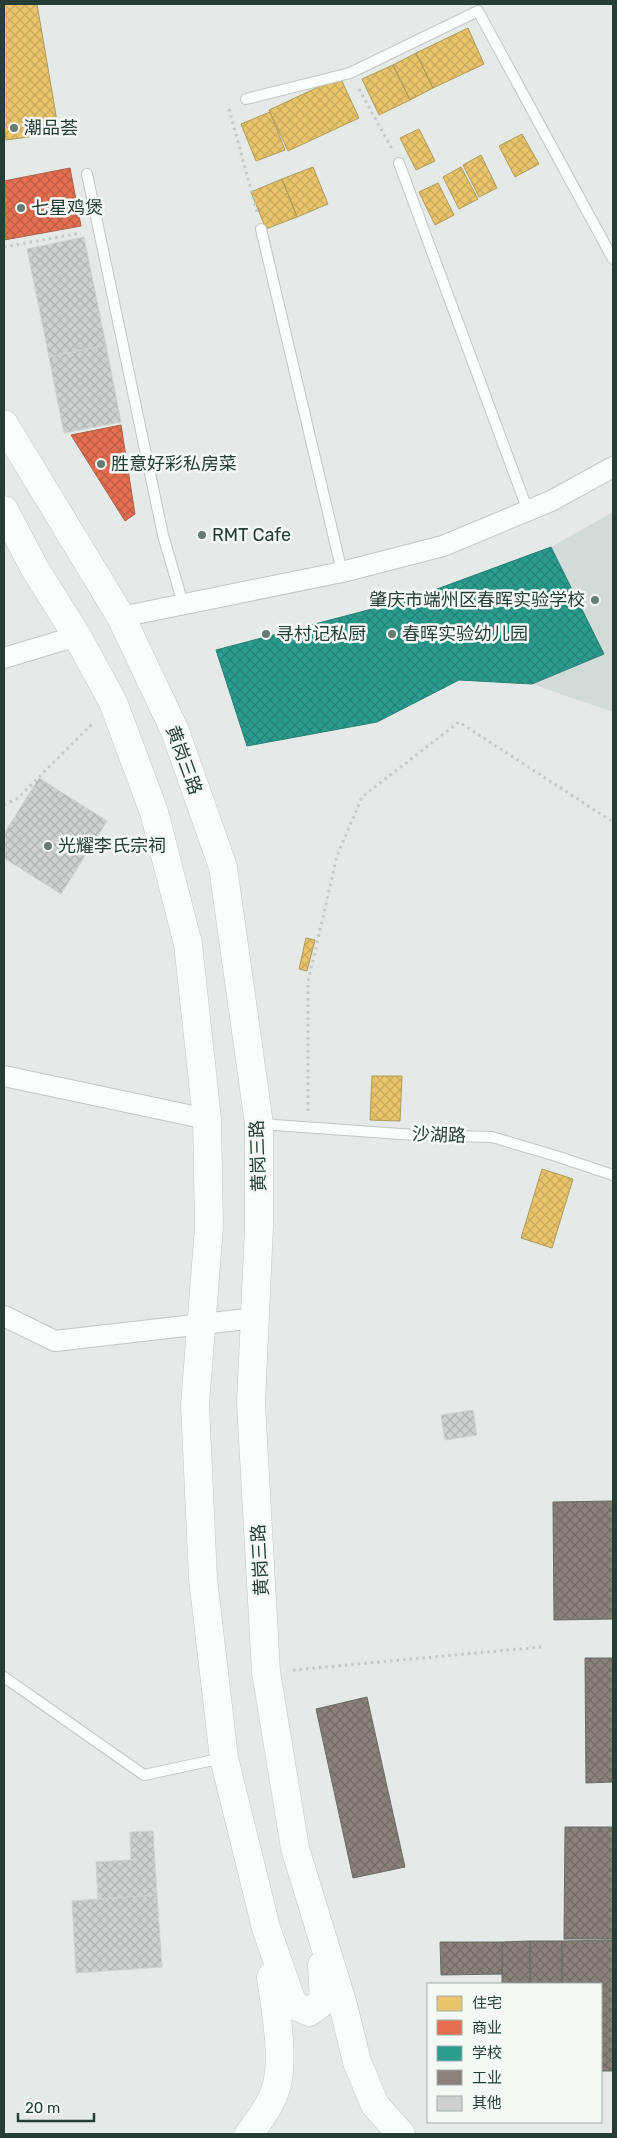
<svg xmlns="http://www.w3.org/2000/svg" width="617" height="2138" font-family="Rubik,'Noto Sans SC',sans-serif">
<defs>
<pattern id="homes-cross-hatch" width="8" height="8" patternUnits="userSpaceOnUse" patternTransform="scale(1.25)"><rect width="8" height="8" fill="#e9c46a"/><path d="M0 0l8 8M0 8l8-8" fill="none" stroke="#c8a95c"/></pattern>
<pattern id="shops-cross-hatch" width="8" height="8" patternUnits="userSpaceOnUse" patternTransform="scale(1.25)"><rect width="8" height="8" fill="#e76f51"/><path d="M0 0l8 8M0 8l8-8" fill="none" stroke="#bb5c44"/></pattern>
<pattern id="schools-cross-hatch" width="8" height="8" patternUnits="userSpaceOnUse" patternTransform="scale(1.25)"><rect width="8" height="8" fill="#2a9d8f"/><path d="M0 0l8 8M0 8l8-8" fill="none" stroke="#248176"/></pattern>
<pattern id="industry-cross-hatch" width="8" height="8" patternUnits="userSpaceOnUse" patternTransform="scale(1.25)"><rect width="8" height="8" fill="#8a817c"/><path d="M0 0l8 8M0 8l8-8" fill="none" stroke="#716b66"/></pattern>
<pattern id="building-cross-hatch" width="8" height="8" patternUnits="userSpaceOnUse" patternTransform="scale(1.25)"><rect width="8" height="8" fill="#cdd1cf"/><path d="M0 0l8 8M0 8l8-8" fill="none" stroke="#b0b4b2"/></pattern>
</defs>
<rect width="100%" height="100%" fill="#e5eae8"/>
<path fill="#d3dbd8" d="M613 512V712L532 684 604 654 551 547Z"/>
<path fill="url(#homes-cross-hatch)" stroke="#ae9c5a" d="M4 4H37L59 133 6 140 4 125Z
M468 28 484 64 433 88 416 53Z
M416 53 433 88 410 100 393 65Z
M393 65 410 100 379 115 362 79Z
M340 77 359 118 288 151 269 110Z
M270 112 285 150 256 161 241 124Z
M419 129 435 161 416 170 400 138Z
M522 134 539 164 515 177 499 146Z
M481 155 497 188 479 197 463 165Z
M313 167 328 204 297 217 282 179Z
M461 167 478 199 459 209 443 177Z
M282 179 297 217 266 229 251 192Z
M438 183 454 215 435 225 419 192Z
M306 938 315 940 307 971 299 969Z
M372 1076H402L400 1121 370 1120Z
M542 1169 573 1179 552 1248 521 1238Z"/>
<path fill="url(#shops-cross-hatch)" stroke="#ac6049" d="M70 168 81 226 4 240V181Z
M121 425 135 514 125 521 71 435Z"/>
<path fill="url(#schools-cross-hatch)" stroke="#288074" d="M551 547 604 654 532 684 459 680 377 722 247 746 216 650 410 599Z"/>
<path fill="url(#industry-cross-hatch)" stroke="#6b6d67" d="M613 1501V1619L554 1620 553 1502Z
M585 1658H613V1782L586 1783Z
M367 1697 405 1867 353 1878 316 1709Z
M565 1827H613V1939H564Z
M613 1940V2071H601V1984H562V1941Z
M530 1941H562V1984H530Z
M530 1941V1984H502V1942Z
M440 1942H502V1974L441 1975Z"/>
<path fill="url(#building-cross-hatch)" stroke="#ced3d1" d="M84 237 106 345 49 357 27 249Z
M106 345 121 422 64 433 49 357Z
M39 778 107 821 61 894 4 858V834Z
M473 1410 477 1435 445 1440 441 1415Z
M153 1831 157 1895 98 1899 96 1862 131 1860 130 1832Z
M157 1895 162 1967 76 1973 72 1901Z"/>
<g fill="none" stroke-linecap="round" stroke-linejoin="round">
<g stroke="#c2c7c5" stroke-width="12">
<path id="service" d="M246 99 350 73 478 11 613 259
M399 163 528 511
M87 174 163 535 183 604
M261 229 342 572
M261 1124 415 1135 492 1137 556 1156 613 1175
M4 1677 144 1775 223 1758"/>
</g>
<g stroke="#c2c7c5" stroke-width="22">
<path id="minor" d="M121 617 342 572 443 546 551 501 613 467
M4 658 77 636
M4 1076 207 1119
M4 1316 55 1341 255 1318"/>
</g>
<g stroke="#c1c7c5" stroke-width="29">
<path id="secondary" d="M4 424 121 617 175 731 223 867 259 1124V1227L251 1403 266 1672 295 1848 343 2005 357 2062 375 2105 401 2134
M4 510 35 569 77 636 113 702 154 812 188 944 207 1119 209 1227 195 1404 203 1579 224 1758 266 1928 293 2005 309 2012 324 2001 322 1965
M249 2134C259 2120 271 2105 276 2088 285 2058 275 2007 271 1977"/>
</g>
<path stroke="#c2cac6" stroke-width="3" stroke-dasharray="2.5 4" stroke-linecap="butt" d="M359 89 392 149
M229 109 257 212
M4 247 81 233
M4 805 18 798 93 723
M308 1111V982L337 856 362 797 459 722 613 822
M293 1670 541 1647"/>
<use href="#service" stroke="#fbfcfc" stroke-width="10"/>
<use href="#minor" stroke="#fbfcfc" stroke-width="20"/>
<use href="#secondary" stroke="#fbfcfc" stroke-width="28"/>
</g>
<g fill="#687a74" stroke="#f4f9f6" stroke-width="2">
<circle cx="14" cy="128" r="5"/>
<circle cx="21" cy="208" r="5"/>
<circle cx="101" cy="464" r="5"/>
<circle cx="202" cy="535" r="5"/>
<circle cx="595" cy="600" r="5"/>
<circle cx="266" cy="634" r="5"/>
<circle cx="392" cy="634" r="5"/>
<circle cx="48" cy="846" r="5"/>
</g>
<g text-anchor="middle" stroke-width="5" stroke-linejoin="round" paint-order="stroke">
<g font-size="18" fill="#243d35" stroke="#f4f9f6" text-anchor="start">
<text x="24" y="134">潮品荟</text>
<text x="31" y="214">七星鸡煲</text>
<text x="111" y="470">胜意好彩私房菜</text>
<text x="212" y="541">RMT Cafe</text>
<text x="585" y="606" text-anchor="end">肇庆市端州区春晖实验学校</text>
<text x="276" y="640">寻村记私厨</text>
<text x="402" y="640">春晖实验幼儿园</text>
<text x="58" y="852">光耀李氏宗祠</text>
</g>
<g font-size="18" fill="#243d35" stroke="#f4f9f6">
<text transform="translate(184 760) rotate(70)" y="6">黄岗三路</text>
<text transform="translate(439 1135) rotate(2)" y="6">沙湖路</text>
<text transform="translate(258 1156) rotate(-92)" y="6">黄岗三路</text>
<text transform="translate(260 1560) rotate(-93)" y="6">黄岗三路</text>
</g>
</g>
<rect width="617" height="2138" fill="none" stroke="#243d35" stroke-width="10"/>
<rect x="427" y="1983" width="175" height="140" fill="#f4f9f6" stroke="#a1aea9"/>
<rect x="437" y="1996" width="25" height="15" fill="#e9c46a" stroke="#a1aea9"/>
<text x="472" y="2008" font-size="15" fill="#243d35">住宅</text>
<rect x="437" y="2020" width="25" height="15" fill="#e76f51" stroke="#a1aea9"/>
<text x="472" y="2033" font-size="15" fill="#243d35">商业</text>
<rect x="437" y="2046" width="25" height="15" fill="#2a9d8f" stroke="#a1aea9"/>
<text x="472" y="2058" font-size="15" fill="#243d35">学校</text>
<rect x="437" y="2070" width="25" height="15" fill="#8a817c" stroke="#a1aea9"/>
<text x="472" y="2083" font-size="15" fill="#243d35">工业</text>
<rect x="437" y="2096" width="25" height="15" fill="#cdd1cf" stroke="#a1aea9"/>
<text x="472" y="2108" font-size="15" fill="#243d35">其他</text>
<path d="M18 2113v8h76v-8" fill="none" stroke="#243d35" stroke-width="2.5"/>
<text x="25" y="2113" font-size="15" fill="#243d35" stroke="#f4f9f6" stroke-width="4" paint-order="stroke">20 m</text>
</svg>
